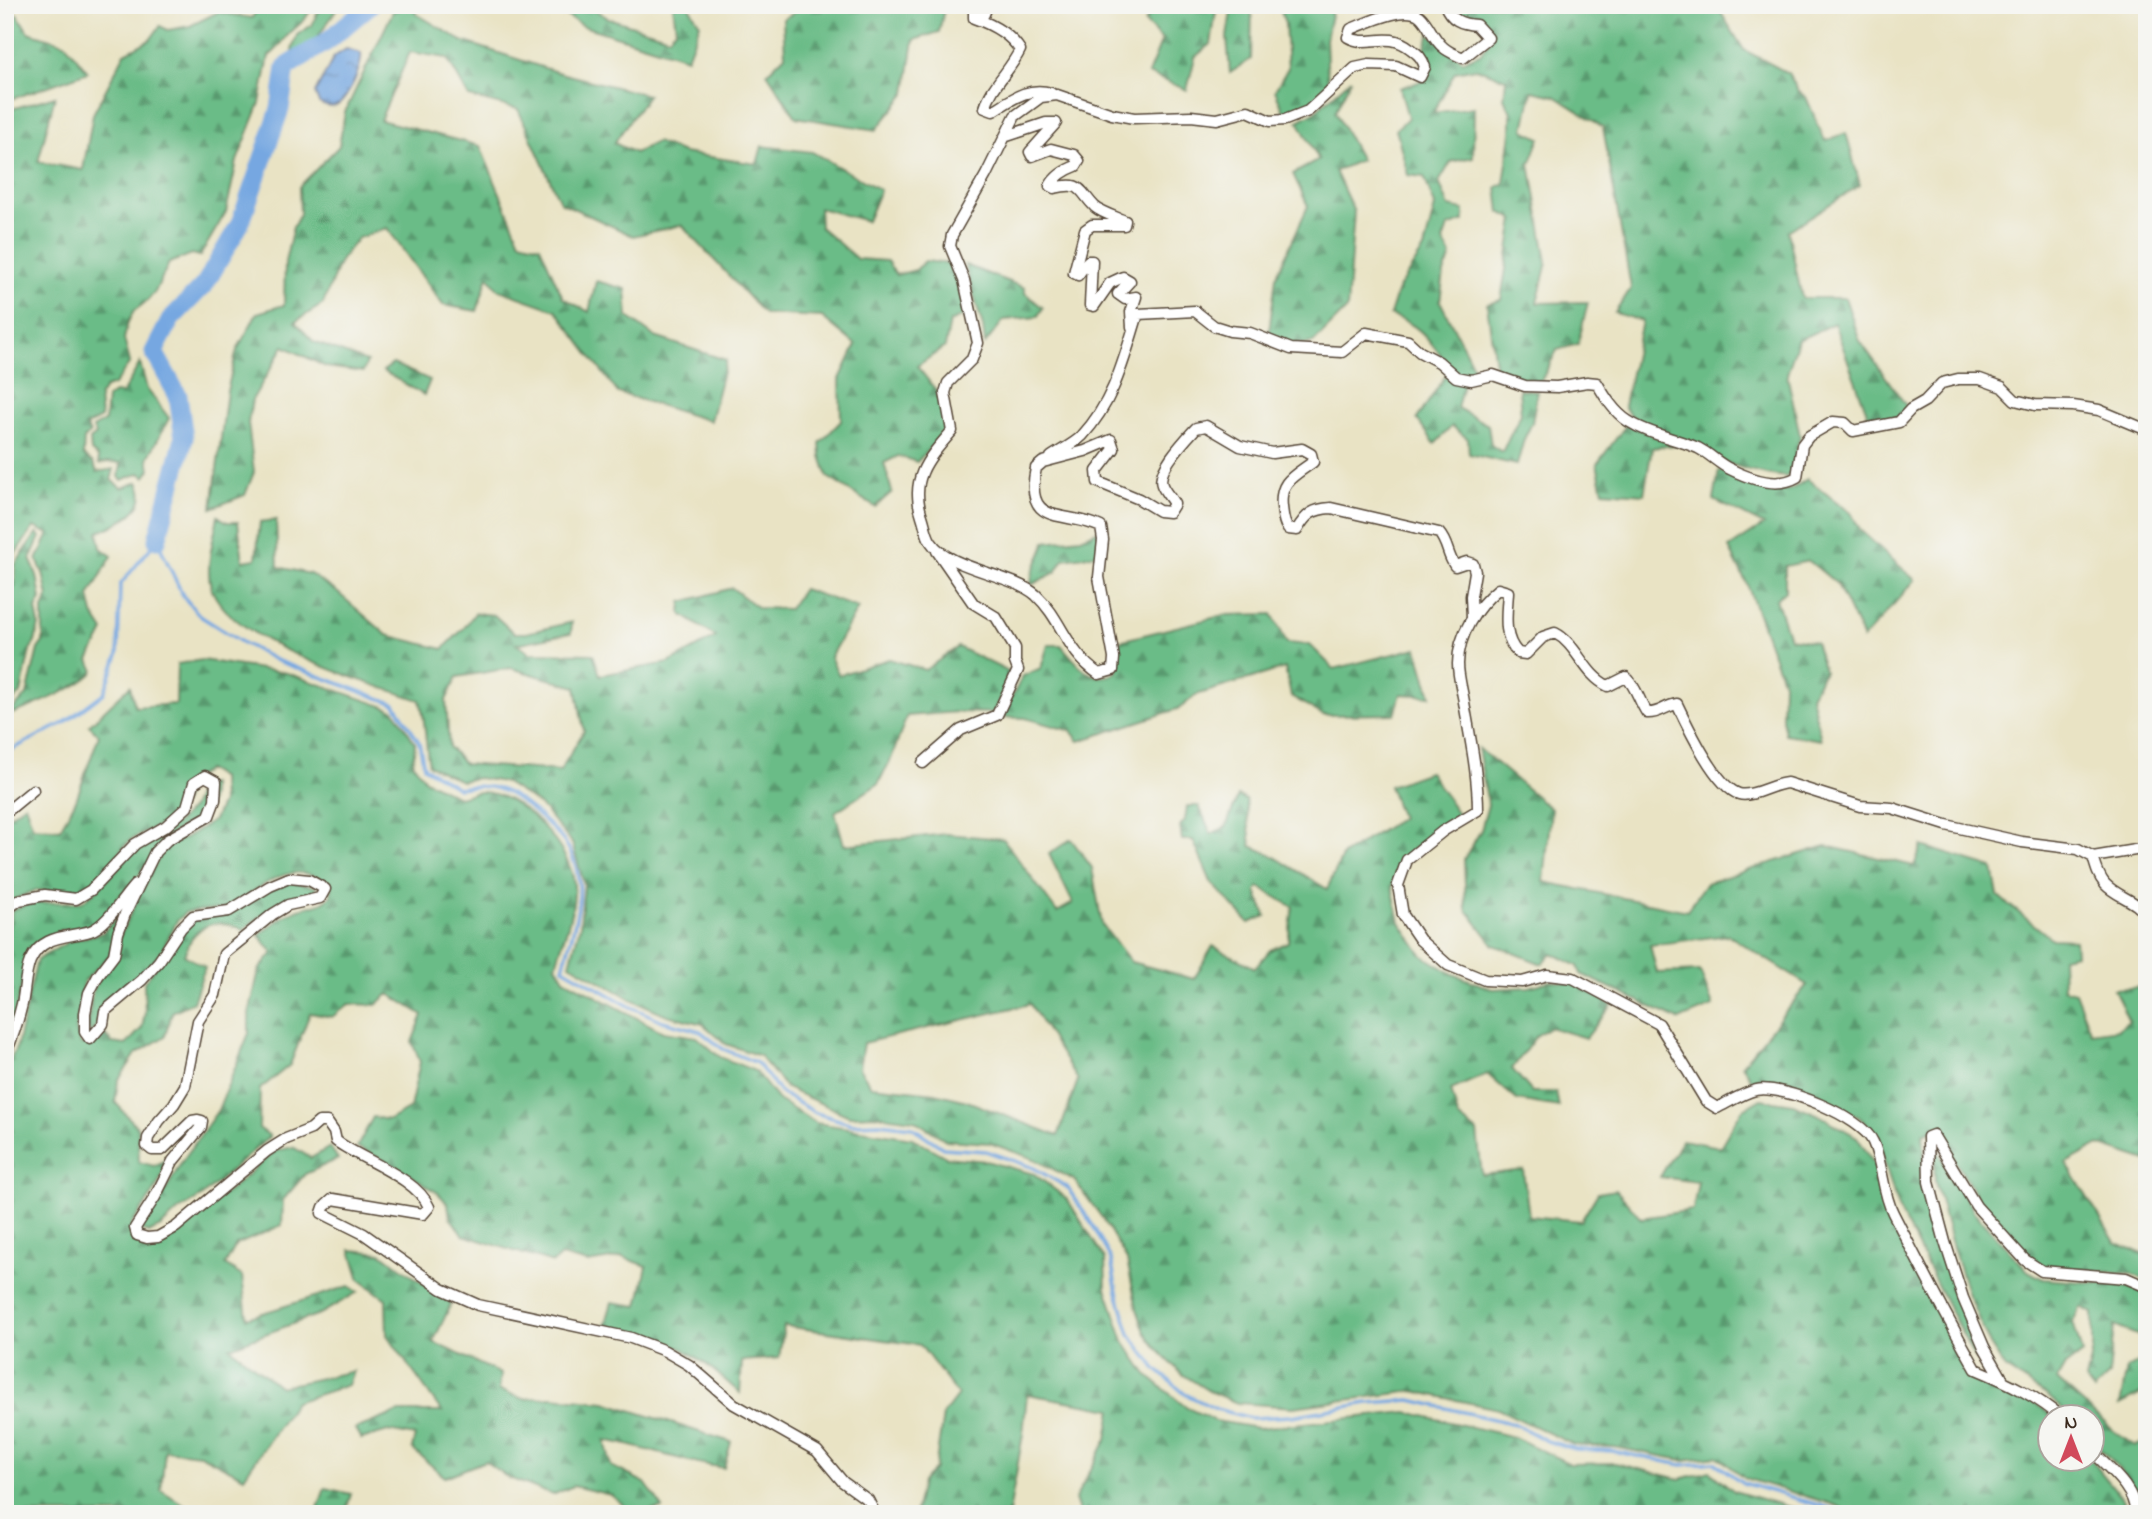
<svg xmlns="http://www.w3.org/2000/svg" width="2152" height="1519" font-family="'Indie Flower',sans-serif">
<defs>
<pattern id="forest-firs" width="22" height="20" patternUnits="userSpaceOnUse" patternTransform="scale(1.75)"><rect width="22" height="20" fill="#6abc87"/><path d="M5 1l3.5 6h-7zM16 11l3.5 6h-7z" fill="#58996e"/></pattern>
<pattern id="water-ripples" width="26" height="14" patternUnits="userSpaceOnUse" patternTransform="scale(1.75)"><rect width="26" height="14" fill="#76a7e1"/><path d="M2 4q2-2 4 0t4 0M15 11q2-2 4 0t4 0" fill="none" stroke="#6288b6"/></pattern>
</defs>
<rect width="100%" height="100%" fill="#f6f6f2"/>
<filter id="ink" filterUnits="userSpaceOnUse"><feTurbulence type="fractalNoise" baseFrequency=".0143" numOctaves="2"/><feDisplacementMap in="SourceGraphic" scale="14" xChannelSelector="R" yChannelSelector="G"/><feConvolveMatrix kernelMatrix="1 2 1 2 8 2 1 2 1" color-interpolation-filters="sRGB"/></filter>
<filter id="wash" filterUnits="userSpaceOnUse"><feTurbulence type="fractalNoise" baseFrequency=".00686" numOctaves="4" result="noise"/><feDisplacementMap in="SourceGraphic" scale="28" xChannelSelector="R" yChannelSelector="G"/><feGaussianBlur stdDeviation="1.57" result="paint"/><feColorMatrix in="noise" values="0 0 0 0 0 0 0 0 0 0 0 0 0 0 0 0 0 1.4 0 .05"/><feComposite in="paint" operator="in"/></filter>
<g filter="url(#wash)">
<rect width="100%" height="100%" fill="#e9e3c4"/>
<path fill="url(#forest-firs)" stroke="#527352" stroke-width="2" fill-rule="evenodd" d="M260 5H313C305 21 304 20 292 31 283 39 280 48 269 56L260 103 237 161 226 212 200 256 192 254 169 263 155 292 147 301 134 311 128 322 124 339 130 362 114 385 105 388 99 397 101 418 86 426 90 433 84 439 83 455 93 463 97 472 114 469 111 480 122 488 138 482C153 509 118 524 98 532L101 548 112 556 89 596 93 614 104 631 89 660 94 671C81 687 27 709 6 716L27 695 38 649 43 642V609L48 597 43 573 37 560 49 534 34 527 9 563 11 573 10 579 5 576V111L55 96 38 162 83 170 93 114 125 53 150 40 160 26 168 30 190 26 218 12 252 18Z
M321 5H340L314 42 295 56 292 50 297 35 312 25Z
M396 5H421L415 13 462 41 560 73 648 95 614 143 635 153 656 142 683 153 757 164 762 146 812 152 880 190 867 221 819 208 820 227 857 259 887 261 896 275 916 270 925 261 951 264 960 283 967 314 950 322 945 347 917 366 938 393 946 430 917 462 898 456 884 463 892 492 875 507 828 477 821 456 820 443 841 421 840 379 856 345 822 317 764 314 682 225 633 236 560 202 518 109 469 97 447 58 410 52 380 120 480 146 520 241 540 246 563 298 589 312 596 281 626 289 628 317 655 337 726 360 710 421 618 393 556 310 499 290 488 276 477 311 443 305 387 228 358 238 340 261 323 304 295 322 314 342 367 362 363 372 326 367 284 346 252 400 248 423 254 472 245 495 212 508 227 391 237 350 257 313 284 305 285 262 293 227 300 214 299 187 339 146 345 112Z
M549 5H587L608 18 669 37 676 29 673 5H688L700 24 687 58 583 26Z
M808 5H945L939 32 914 40 906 93 876 130 796 117 767 73 785 55 783 19Z
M1155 5H1217L1211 44 1195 57 1187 90 1148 74 1162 40 1145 22Z
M1232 5H1252L1251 59 1230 73 1227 37Z
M1279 5H1333L1326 39 1328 88 1307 107 1285 114 1275 90 1288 68 1285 24Z
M1450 5H1716L1744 50 1788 73 1799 92 1806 97 1825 141 1846 133 1860 185 1788 231 1802 298H1845L1860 341 1907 407 1898 417 1871 423 1834 323 1798 340 1787 374 1800 436 1790 473 1786 477C1730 471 1678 443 1630 416L1624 406 1642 321 1615 313 1631 288 1603 127 1555 96 1532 91 1524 130 1540 138 1530 164 1547 262 1537 303 1588 302 1578 344 1557 350 1540 383 1525 382 1496 372 1487 304 1501 300 1514 219 1500 212 1497 187 1504 184 1511 133V112L1504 98 1506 79 1476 68 1455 72 1433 113 1474 107 1473 157 1451 162 1439 182 1449 207 1464 210V221L1448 227 1443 241 1451 256 1444 273 1440 301 1477 374H1458C1430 348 1430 328 1390 315L1399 287 1424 249 1435 206 1424 177 1408 175 1396 129 1408 118 1400 88 1422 81 1429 66 1424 50 1430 34 1463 61 1480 54 1492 38 1487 26 1462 17Z
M5 14 18 15 28 32 65 43 88 72 9 100 5 97Z
M1351 79 1335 112 1361 160 1335 171 1354 212 1347 309 1313 343 1292 345 1269 332 1276 277 1308 206 1293 174 1319 160 1298 121 1313 113Z
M965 265 1025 288V293L1043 308 1037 317 1004 320 985 344 983 327Z
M140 363 147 389 169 418 148 458 150 469 145 477 140 473 122 480 119 477 121 463 108 462 99 464 98 457 91 451 90 440 96 435 93 428 105 421 107 398 114 393 122 394Z
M393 364 430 380 424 395 383 371Z
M1446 375 1463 384 1457 408 1488 425 1491 445 1502 452 1521 414 1519 389 1537 391 1532 423 1524 439 1517 465 1469 454 1468 439 1452 426 1435 444 1417 419Z
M1627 424 1674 445 1652 448 1644 494 1603 491 1597 464Z
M1719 470C1738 482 1765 495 1788 490 1794 489 1802 482 1807 479L1851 513 1861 531 1915 580 1863 639 1837 584 1809 561 1785 566V591L1776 599 1789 638 1815 642 1824 671 1811 696 1821 740 1785 734 1782 719 1783 682 1747 584 1729 548 1764 525 1714 500Z
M218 516 227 522H238L243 561 256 559 260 522 276 520 278 567 310 574 337 592 387 635 443 649 464 628 475 613 494 615 514 633H526L572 622 571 633 516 644 530 653 593 654 600 675 669 663 716 637 681 614 682 602 732 588 758 608 789 609 803 589 858 608 830 657 839 675 889 659 925 670 958 647 1013 674 993 713 958 712 907 716 891 759 878 784 835 812 844 845 946 834 1003 839 1057 912 1073 903 1049 854 1071 839 1092 868 1102 925 1131 962 1194 979 1213 946 1255 968 1270 950 1288 942 1293 907 1259 887 1256 891 1266 916 1249 923 1211 882 1193 840H1182L1180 826 1185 820 1187 806H1199L1211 834 1226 827 1238 796 1246 800 1251 846 1270 854 1327 889 1343 855 1401 818 1389 786 1429 772 1461 818 1438 830 1403 857 1392 887 1400 922 1422 955 1453 974 1492 989 1529 987 1551 981 1574 983 1612 1005 1586 1038 1549 1027 1536 1036 1512 1069 1532 1092H1556L1559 1107 1517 1100 1487 1074 1451 1090 1458 1117 1477 1132 1482 1175 1523 1170 1529 1216 1581 1221 1598 1193 1616 1190 1641 1218 1693 1210 1698 1182 1660 1177 1682 1140 1720 1147 1742 1110 1761 1099 1793 1104 1817 1114 1857 1137 1875 1165 1883 1206 1969 1372C1994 1391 2031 1394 2052 1417L2050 1460H2091L2124 1500 2123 1514H1851L1838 1506 1745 1478 1717 1456 1683 1460 1614 1447 1574 1445 1498 1409 1414 1391 1293 1407 1237 1403 1209 1391 1182 1374 1159 1351 1145 1332 1137 1309 1127 1260 1103 1219 1074 1180 1034 1159 990 1143 946 1140 914 1120 875 1115 849 1116 786 1088 760 1056 726 1044 703 1024 667 1015 633 1000 570 964 580 926 584 884 572 843 540 805 504 782 478 778 461 781 429 765C425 743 426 722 420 700 367 683 233 643 212 590 204 568 214 538 218 516ZM511 668 576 687 584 731 560 771 464 764 449 747 446 700 457 677ZM1030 1004 1078 1080 1058 1136 967 1101 935 1093 871 1086 859 1068 863 1043Z
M1099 530V554L1064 559 1056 572 1031 585C1031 566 1042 560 1045 542L1081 538Z
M37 533 40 537 30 559 37 575 41 599 36 609 39 625 35 642 30 650 21 693 5 709V582L15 586V565Z
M1272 614 1287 643 1310 645 1334 669 1417 648 1431 696 1401 694 1395 714 1323 715 1291 696 1285 668 1196 695 1180 708 1079 741 1071 731 1025 718 1001 717 1023 676 1041 668 1048 645H1061C1077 663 1092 687 1117 672L1119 641 1225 615Z
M202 660 287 673 394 710 415 743 413 763 425 780 458 797C465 796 473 792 479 792 518 790 572 848 574 885 575 913 563 938 556 965L564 979 663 1032 697 1037 720 1057 755 1071 778 1100 816 1123 912 1138 946 1157 986 1161 1034 1174 1067 1199 1105 1259 1106 1288 1124 1341 1148 1376 1187 1408 1216 1421 1258 1428 1407 1412 1514 1437 1570 1464 1615 1463 1680 1479 1710 1471 1734 1491 1813 1514H1080L1075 1499 1107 1439 1112 1409 1027 1394 1023 1434 1009 1514H915L922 1482 935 1469 943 1415 958 1395 920 1345 784 1326 779 1358 742 1361 740 1393C719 1375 700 1356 674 1345 653 1336 627 1332 605 1326L612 1302 638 1306 647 1266 622 1257 588 1263 561 1256 553 1263 463 1235 450 1217 448 1204 438 1193 396 1166 357 1147 373 1117 389 1120 410 1108 420 1062 412 1042 423 1015 389 994 376 1005 349 1004 332 1017 310 1013 290 1065 260 1089 259 1128 270 1136 201 1197 179 1210 161 1227 148 1233 139 1229 161 1199 181 1163 218 1110 249 1033V1014L259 970 273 953 259 935C272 925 284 914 299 909 313 904 319 907 331 896L332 885C299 862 277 875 248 895 242 899 236 905 230 907 221 910 197 910 186 912L177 921 162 950 150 965 103 1003 99 1021 91 1033 88 1028 92 993 149 876 161 854 170 843 185 838 214 820 222 802 221 778 207 770 192 780 182 805 164 823 130 840 92 884 75 893 36 890 17 898 5 906V819L25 804 33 827 60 829 76 800 99 735 89 725 130 686 135 707 176 704 177 664Z
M1478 748 1551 809 1544 882 1687 911 1706 883 1826 846 1914 866 1922 846 1993 868 1998 896 2052 939 2075 940 2076 954 2062 957 2063 989 2075 992 2091 1033 2118 1029 2129 1021 2114 989 2147 987V1161L2099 1145 2066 1163 2115 1242 2147 1256V1281L2131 1274 2042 1266 2026 1255 2014 1238 1998 1224 1980 1202 1936 1129 1923 1134C1925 1152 1923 1171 1926 1188 1936 1251 1967 1310 1992 1369L1975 1359 1898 1208 1876 1132 1859 1117 1807 1091 1776 1083 1755 1085 1742 1065 1807 985 1728 935 1650 945 1657 973 1700 971 1713 1006 1679 1020 1581 974 1578 966 1552 953 1542 964 1494 945 1466 909 1464 859 1481 830 1488 805Z
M211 784V796L207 812 165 838 140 874 115 901 106 919 90 928 61 930 47 937 27 960 17 1006 5 1046V947L12 910 30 903 82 902 97 890 137 847 178 822 192 808 201 785Z
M289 881 316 887V893L279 902 243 930C227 921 208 920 195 934 190 939 187 949 184 955L205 967 193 1002 172 1012 165 1036 136 1054 118 1081 115 1102 138 1128 139 1162 154 1166 172 1156 153 1194 131 1225 133 1238 141 1242H149L164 1240 179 1232 200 1212 231 1189 275 1151 293 1147 311 1158 330 1147 338 1159 305 1174 283 1200 282 1225 236 1245 225 1265 242 1276 247 1318 349 1286 358 1292 322 1313 230 1347 280 1387 353 1371 348 1385 295 1402 244 1477 200 1454 165 1450 161 1490 189 1508 188 1514H5V1071L17 1046 37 960 70 941 102 933 123 911 110 955 84 981 76 1030 81 1045H91L103 1032 112 1043 126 1045 142 1028 145 1013 144 982 193 919 213 915Z
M1934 1145 1974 1212 2028 1271 2043 1279 2123 1285 2147 1294V1339L2114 1326 2109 1375 2094 1391 2086 1381 2093 1350V1313L2081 1307 2073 1322 2082 1353 2065 1366 2057 1380 2115 1432 2135 1446 2147 1442V1514H2139C2140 1483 2112 1463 2093 1441L2092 1418 2071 1417 2049 1397 2006 1369 1990 1345 1968 1295 1951 1241 1935 1181Z
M351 1250 381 1253 451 1304 433 1342 501 1374 499 1390 524 1399 551 1397 605 1402 731 1442 724 1468C684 1462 646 1448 605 1440L611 1466 645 1483 663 1508 634 1514 611 1495 573 1486 553 1495 507 1477 485 1461 445 1477 412 1449 415 1436 388 1431 361 1439 355 1429 399 1412H442L387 1335 386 1299 360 1280Z
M2147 1358V1391L2120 1405 2127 1368Z
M325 1488 351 1494 345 1514H316Z"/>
<path fill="url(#water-ripples)" stroke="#586880" stroke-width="2" d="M346 49 361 53C363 65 347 103 335 106 329 108 324 106 319 103L315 93 334 57Z"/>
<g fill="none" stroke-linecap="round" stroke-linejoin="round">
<path stroke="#76a7e1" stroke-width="3.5" d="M5 753 64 723 104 693 118 655 120 585 157 540 183 596 200 616 243 643 275 660 395 704 419 742 424 767 458 788C473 786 487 785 501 790 519 796 562 834 570 851 574 860 578 873 579 883 582 905 569 946 563 968L631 1007 663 1021 700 1031 723 1049 757 1063 781 1093 816 1113 852 1124 880 1123 912 1127 943 1148 986 1151 1032 1167 1067 1187 1093 1226 1111 1259 1117 1292 1130 1334 1156 1369 1185 1394 1216 1409 1251 1418 1292 1416 1368 1403 1411 1400 1515 1424 1547 1441 1575 1449 1612 1451 1682 1465 1714 1462 1743 1483 1835 1510 1841 1514"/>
<path stroke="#76a7e1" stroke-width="19" d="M157 540 184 438 178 396 154 352 171 319 205 284 240 224 280 109 286 67 326 42 370 5"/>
</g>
</g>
<g filter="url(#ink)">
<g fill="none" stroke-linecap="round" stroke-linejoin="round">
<g stroke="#554637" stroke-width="13">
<path id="minor" d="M951 5H956
M983 5 986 9 984 14 974 12V18C991 24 1010 34 1020 50 1010 71 991 86 985 108L993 111C1011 100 1028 86 1051 93
M1445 5C1451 20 1461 24 1476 25L1488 38 1463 58C1457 55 1448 52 1443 47 1433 39 1429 24 1420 16 1405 4 1367 23 1351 29L1348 37C1369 49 1386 29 1411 49 1419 55 1422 58 1425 67L1420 77 1396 66 1369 65 1355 68 1308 111 1285 120 1270 121 1248 111 1217 119 1191 116 1134 118 1112 114 1057 95 1041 97 1015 116 986 175 952 235 950 246 964 280 978 343 972 359 948 383 945 393 952 431C929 458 909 478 922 516 925 524 926 535 931 542 948 569 1012 574 1036 595 1062 619 1066 652 1099 674L1113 670 1114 658 1099 577 1103 540 1101 527C1066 510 1023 528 1036 468L1043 462 1085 451 1111 440 1114 449 1097 471 1098 482 1139 499 1159 511 1169 512 1174 504C1171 498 1164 491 1162 485 1156 470 1186 439 1196 428L1206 426 1240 446 1272 453 1302 449 1311 454 1313 462C1294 476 1279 481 1282 507 1283 515 1283 522 1288 529L1297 530C1306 514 1313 509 1331 508L1439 533C1448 543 1447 555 1455 566L1467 562 1473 564 1475 572 1471 596 1472 618
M1007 136 1046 123H1056L1030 152 1032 156 1051 149 1074 155 1079 161 1076 166C1065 170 1056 175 1050 186L1054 188C1083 181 1078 190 1095 207 1102 213 1116 217 1125 221L1124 225H1092L1085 230 1074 273 1078 275 1088 261H1092L1090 305 1094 306 1110 283 1123 277 1130 281 1118 294 1125 299 1136 297 1131 312 1132 327
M1051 457C1061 450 1074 444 1082 436 1115 400 1124 358 1138 314L1195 311 1214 326 1230 331 1250 333 1291 349 1342 352 1366 333 1408 341 1420 352 1439 362 1456 377 1471 380 1493 375 1525 386 1557 387 1587 382 1597 383C1605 397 1614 412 1628 421 1650 435 1675 438 1698 448 1710 454 1719 464 1730 469 1750 479 1777 489 1797 477L1802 445 1809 436 1833 422 1845 423 1853 431 1899 422 1911 409 1925 401 1942 383 1958 379H1980L2002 387 2015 400 2035 405 2073 406 2099 410 2147 430
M923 763 961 730 997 715 1018 670 1015 662V648L996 617 973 603 937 551
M5 813 33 790
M2093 857 2147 848
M5 917 6 910 19 900 45 895 76 899 91 890 135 844 166 826 187 807 194 783 205 776 216 782 215 800 209 816 167 840 155 852 125 914 118 933 114 955 98 976 89 993 85 1013V1032L90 1039 103 1024 105 1011 142 980 159 961 181 928 193 916 229 911 270 886 289 878 309 880 325 889 320 898 288 905 273 914 224 954 215 995 198 1021 185 1086 174 1104 159 1121 148 1138 147 1146 152 1150H162L192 1121 198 1120 202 1121 201 1127 173 1161 155 1197 135 1228 137 1235 147 1238 158 1237 176 1227 267 1151 286 1139 311 1129 319 1122H327L334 1132 336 1141C362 1160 417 1178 429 1207L423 1214 333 1199 324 1207 322 1213 364 1234 442 1289 478 1305 631 1338 665 1351 689 1365 734 1404 817 1451 843 1482 868 1500 875 1514
M5 1055C12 1039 18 1021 22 1004 25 990 25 973 30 961 42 934 68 938 90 931 106 926 123 898 135 885
M2003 1380 1984 1347 1963 1298 1945 1242 1929 1182 1928 1137 1933 1135 1976 1206 2025 1260 2042 1271 2126 1278 2147 1287
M2062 1418C2037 1396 2007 1382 1976 1369 1947 1318 1920 1266 1893 1213 1882 1192 1883 1164 1873 1142 1862 1117 1782 1084 1756 1090 1743 1093 1729 1102 1717 1108L1706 1101 1659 1024 1573 978 1547 975 1522 982 1485 980 1448 965 1420 940 1403 915 1398 885 1407 860 1443 831 1478 810C1478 774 1470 738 1464 702 1462 690 1458 676 1458 664 1458 635 1476 607 1498 589L1508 592C1507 612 1502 637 1518 653L1526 654 1543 637 1555 633C1577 644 1584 675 1608 686L1626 677C1636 686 1639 701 1647 713 1659 714 1665 706 1677 704 1687 725 1716 787 1739 794 1752 798 1772 784 1787 783L1860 806 1892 808 1946 825 2022 842 2078 849 2093 857C2096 867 2098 876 2105 884 2117 897 2137 900 2147 916
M2092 1451C2107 1467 2137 1490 2135 1514"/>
</g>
<use href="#minor" stroke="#fff" stroke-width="10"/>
</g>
</g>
<rect width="2152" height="1519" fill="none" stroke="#f6f6f2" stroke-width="28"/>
<g transform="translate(2071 1438)"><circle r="33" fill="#f6f6f2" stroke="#aba49d" stroke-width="2"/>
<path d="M0-5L12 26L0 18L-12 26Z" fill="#d1495b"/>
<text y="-10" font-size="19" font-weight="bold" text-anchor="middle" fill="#3b2a1e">N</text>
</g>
</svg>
